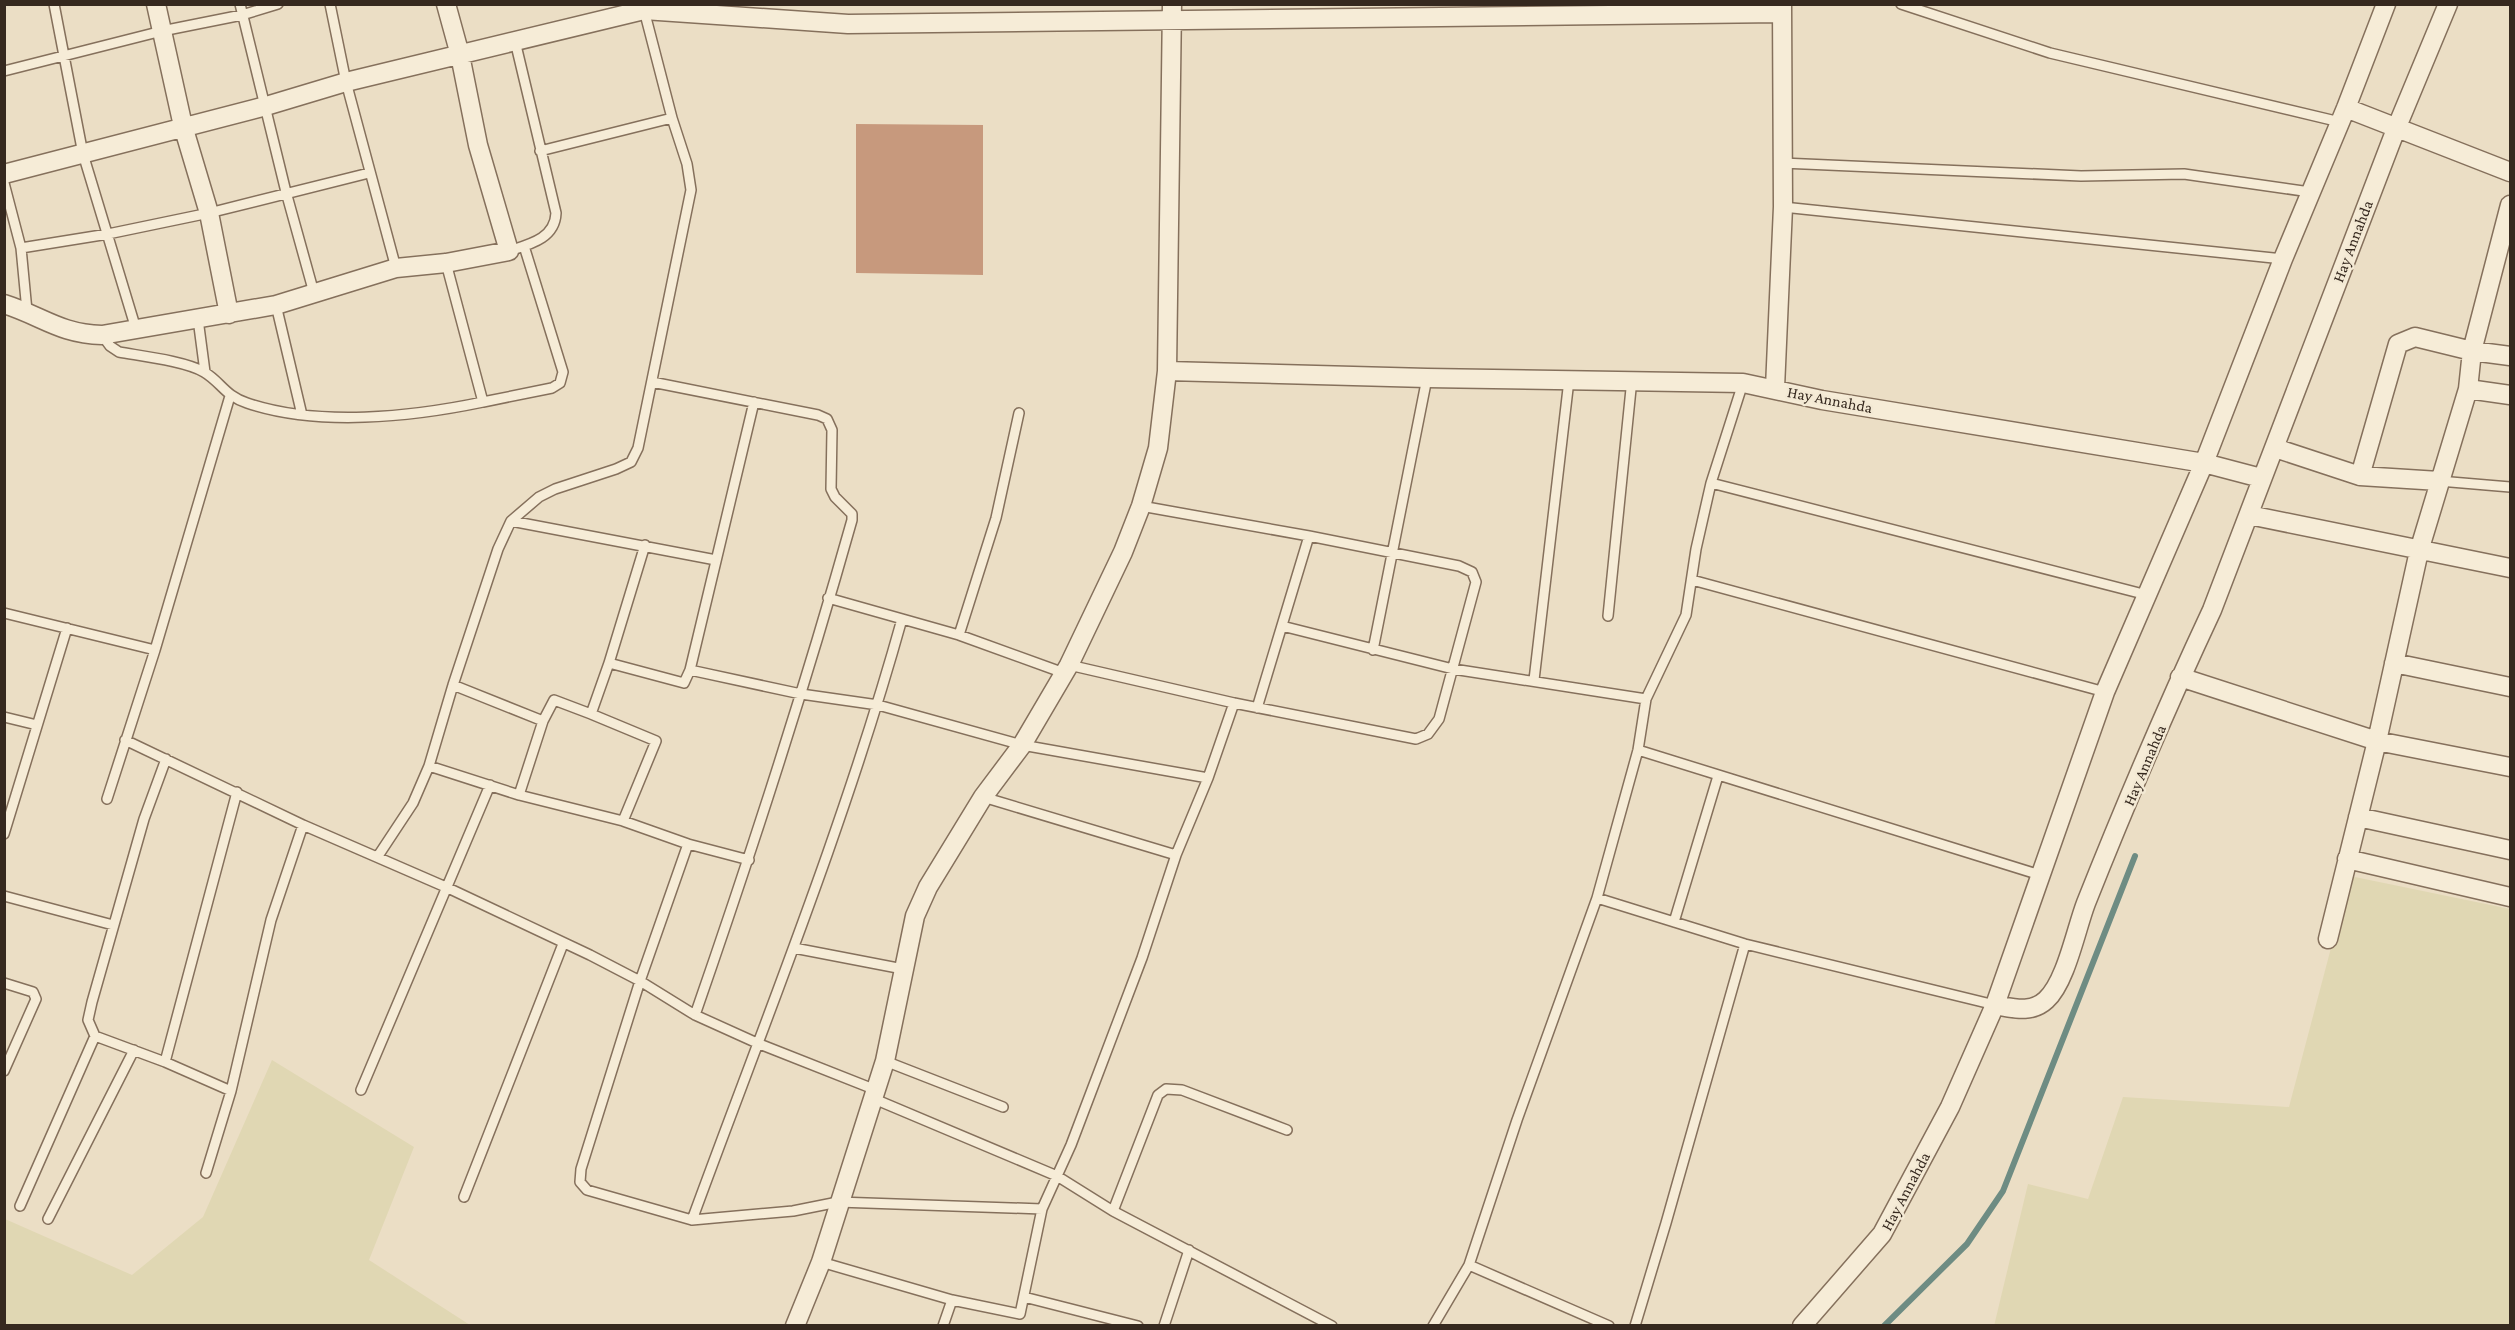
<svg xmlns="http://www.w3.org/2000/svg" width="2515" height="1330" font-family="'Crimson Pro',serif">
<rect width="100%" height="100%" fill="#ebdec5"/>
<path fill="#e0d7b3" d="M2350 876 2510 909V1325L1994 1326 2028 1184 2088 1199 2123 1097 2289 1107Z
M272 1060 414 1147 369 1260 470 1325H5V1219L132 1275 203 1217Z"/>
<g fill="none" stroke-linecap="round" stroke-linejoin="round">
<path stroke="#6e8c83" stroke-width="6" d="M1884 1326 1967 1244 2003 1191 2135 856"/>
</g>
<path fill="#c7997d" d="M856 124 983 125V275L856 273Z"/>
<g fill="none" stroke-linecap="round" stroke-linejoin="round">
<g stroke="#85705c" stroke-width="12">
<path id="lane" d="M54 4 83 154 136 329
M240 4 286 192 314 293
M330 4 346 82 396 268
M1901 4 2050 53 2340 122
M4 71 162 31 242 15 278 4
M540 151 672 118
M1782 163 2081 176 2184 174 2310 192
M4 183 21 248 27 311
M1783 207 2283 259
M21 248 108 234 209 213 369 173
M509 251C531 244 555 238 556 213L515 41
M276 305 302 415
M198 319 205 372
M102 335 110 346 119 352C141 356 185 361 204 372 221 382 225 396 247 403 318 427 411 417 483 402L446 263
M652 382 818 415 827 419 832 430 831 489 835 497 852 514V520C805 687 752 851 695 1015
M1743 383 1711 483 1696 549 1686 615 1646 699 1638 750 1597 898 1745 944 1995 1005
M483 402 552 388 560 383 563 372 524 246
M754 402 690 670 801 694 878 705 1022 745 1208 778
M2439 481 2510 487
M1711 483 2147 595
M1141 506 1309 536 1459 566 1472 572 1476 582 1439 719 1428 734 1416 739 1234 703
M511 521 716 560
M645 545 609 663 684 683 690 670
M1692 580 2105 692
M828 598 959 635 1064 673
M4 613 155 650 230 396
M1608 616 1632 379
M1282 626 1453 669 1646 699
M959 635 996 518 1019 413
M1373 650 1427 378
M1534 680 1569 380
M453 685 543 721 554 700 591 714 609 663
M1257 708 1309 536
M591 714 656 741 623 821
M4 717 37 725
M125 740 303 825 448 888 590 955 640 981 695 1015 757 1043 876 1090
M1638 750 2040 875
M429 766 519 795 623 821 688 844
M519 795 543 721
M983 797 1176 855
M107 799 155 650
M4 834 67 628
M378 856 413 803 429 766 453 685 498 549 511 521 539 497 555 489 616 469 631 462 638 448 691 190 687 164 672 118 644 10 641 8
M749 860 688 844 640 981 581 1169 580 1182 587 1190 692 1220 793 1211 838 1202 1042 1209
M4 896 113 925
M1674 922 1718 776
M794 948 903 969
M4 983 33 992 36 999 4 1071
M95 1036 165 1062 231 1091
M885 1061 1003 1107
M165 1062 237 792
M361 1090 490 785
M872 1098 1057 1176 1113 1211 1332 1326
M206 1173 231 1091 271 920 303 825
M464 1197 563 944
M20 1206 95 1036 88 1020 92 1002 144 819 166 759
M1113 1211 1158 1095 1166 1089 1182 1090 1287 1130
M48 1219 134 1050
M692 1220C765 1021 845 824 902 619
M821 1262 952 1300 1020 1314 1042 1209 1071 1145 1142 958 1176 855 1208 778 1234 703 1069 665
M1469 1265 1609 1326
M1024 1297 1138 1326
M943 1326 952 1300
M1164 1326 1189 1250
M1433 1326 1469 1265 1517 1120 1597 898
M1635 1326 1666 1223 1745 944"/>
</g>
<g stroke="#85705c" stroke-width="21">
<path id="street" d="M156 4 183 126 209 213 229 314
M2346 108 2510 172
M4 174 266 106 346 82 644 10 848 24 1782 13
M4 304C42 316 60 334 102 335L276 305 396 268 446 263 509 251 478 145 460 55 446 4
M1167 371 1427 378 1743 383 1822 400 2204 463 2261 478
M1775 388 1783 207 1782 4
M2468 389 2510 395
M2275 448 2360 476 2439 481
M2360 476 2398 344 2415 337 2472 351 2510 356
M2249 515 2510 568
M2394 663 2510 687
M2180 677 2377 741 2510 767
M2358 817 2510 850
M2347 859 2510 897
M2328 939 2377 741 2419 551 2468 389 2472 351 2510 205
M1995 1005C2013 1008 2031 1014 2046 1000 2066 982 2076 929 2086 903 2125 805 2167 706 2212 610L2396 129 2448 4
M795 1326 821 1262 885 1061 915 916 928 887 983 797 1022 745 1069 665 1123 552 1141 506 1158 448 1167 371 1172 4
M1802 1326 1882 1234 1950 1107 1995 1005 2105 692 2204 463 2283 259 2346 108 2386 4"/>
</g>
<use href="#lane" stroke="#f6ecd7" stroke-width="9"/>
<use href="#street" stroke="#f6ecd7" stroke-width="18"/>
</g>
<g text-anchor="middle" stroke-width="5" stroke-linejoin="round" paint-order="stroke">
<g font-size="16" fill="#36291f" stroke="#f3e9d4">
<text transform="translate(2352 241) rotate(-69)" y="6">Hay Annahda</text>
<text transform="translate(1830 399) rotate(11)" y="6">Hay Annahda</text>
<text transform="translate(2144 765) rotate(-67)" y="6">Hay Annahda</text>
<text transform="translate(1905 1191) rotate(-62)" y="6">Hay Annahda</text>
</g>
</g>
<rect width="2515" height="1330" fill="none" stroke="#36291f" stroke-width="12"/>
</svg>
